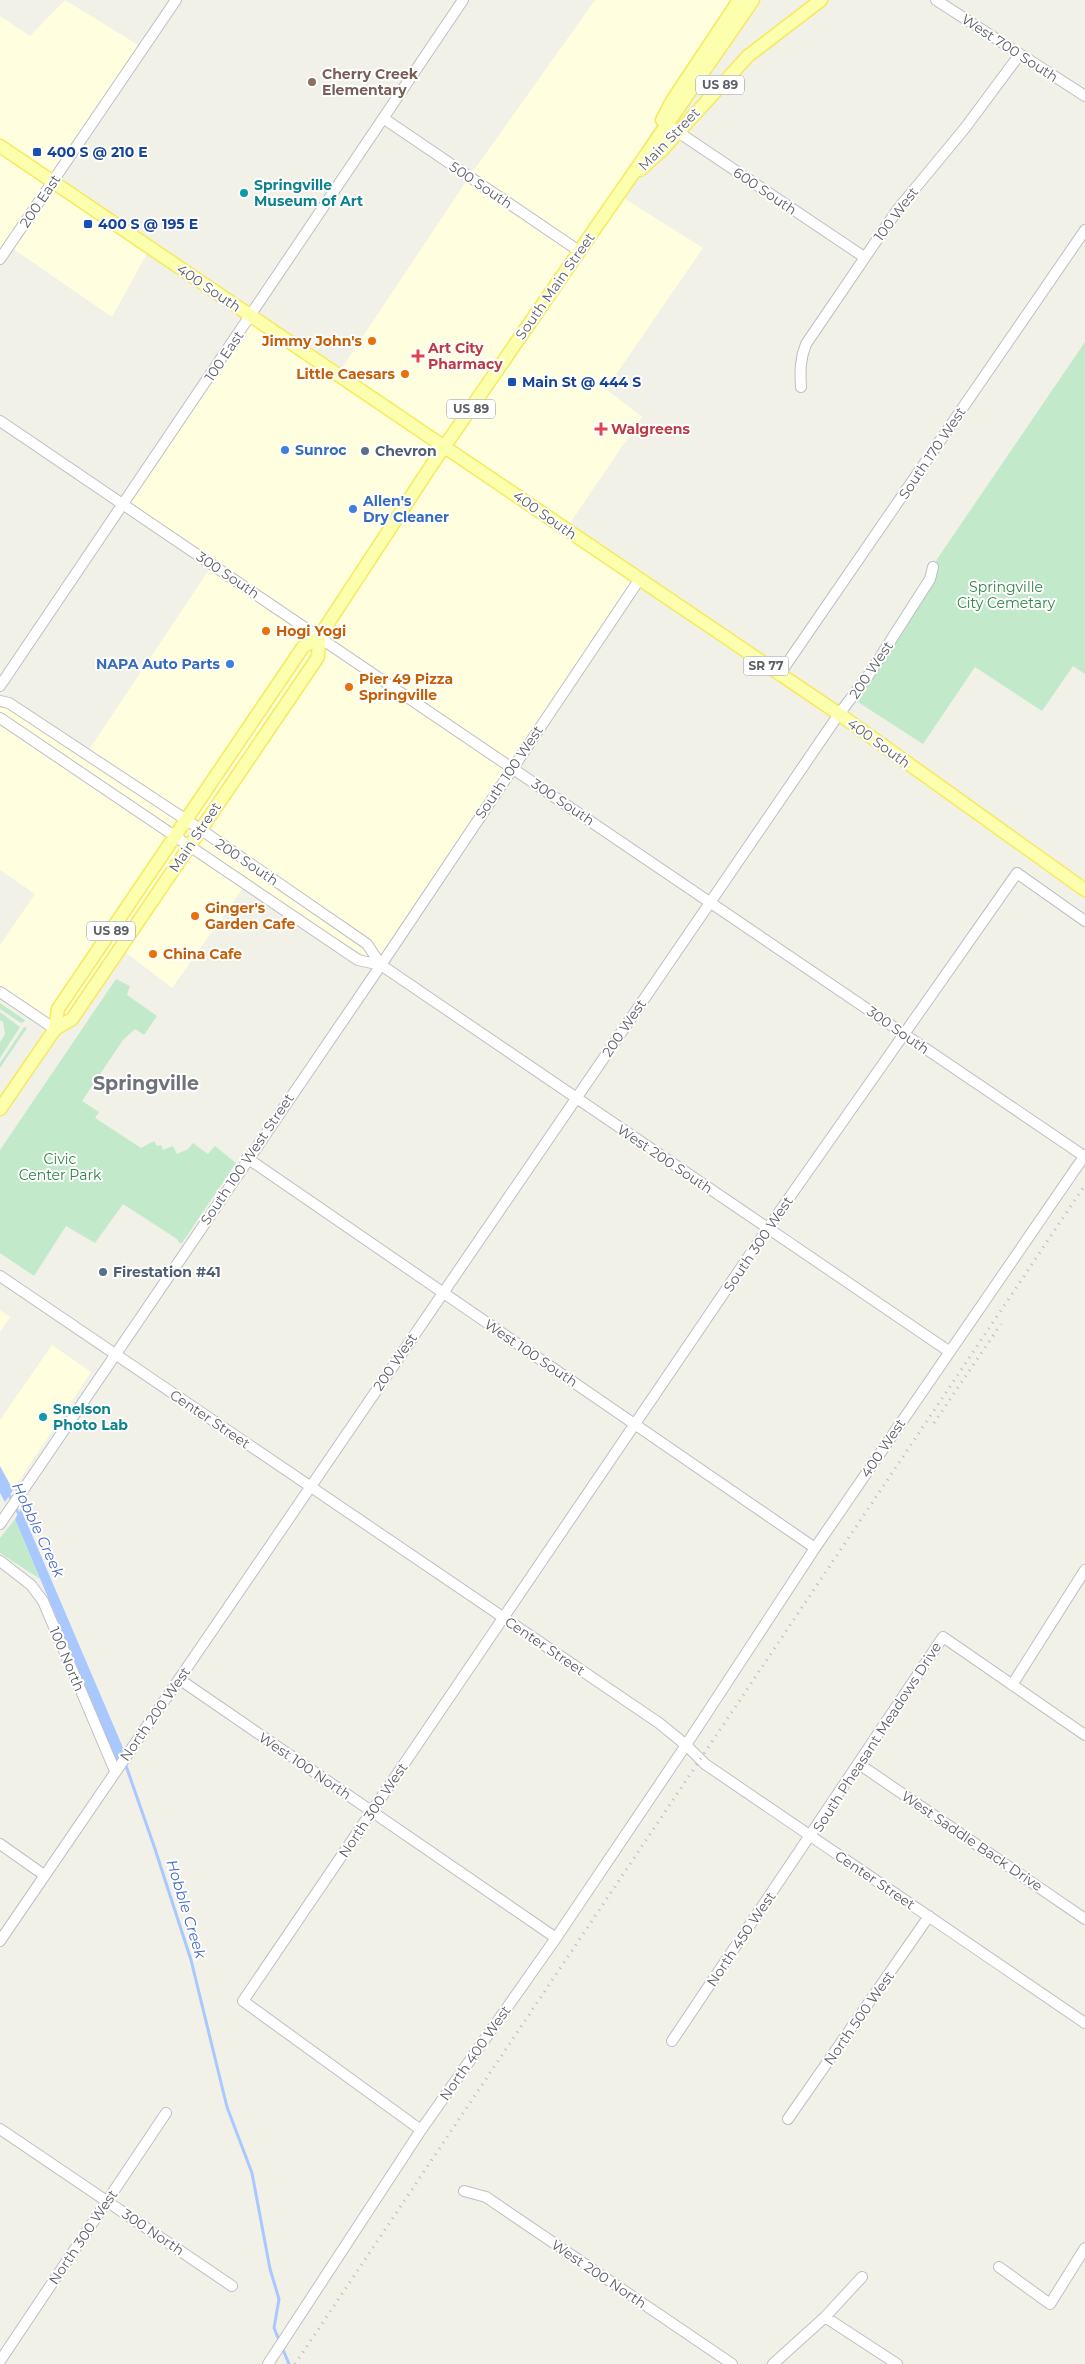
<svg xmlns="http://www.w3.org/2000/svg" width="1085" height="2364" font-family="Montserrat,sans-serif">
<rect width="100%" height="100%" fill="#f1f1e7"/>
<path fill="#fffede" d="M65 0 143 48 52 182 150 248 112 317 9 246 0 259V16L30 36Z
M595 0H738L685 78 614 192 703 248 606 389 642 417 566 529 639 580 381 965 246 884 172 988 120 948 72 1019 55 1029 0 992V945L35 894 0 870V701L86 754 212 565 123 503 251 316 338 374 469 177Z
M0 1310 10 1317 0 1332Z
M52 1345 91 1372 13 1490 0 1466V1420Z"/>
<path fill="#c3e9cb" d="M1085 342V674L1073 666 1042 711 975 667 923 744 847 695 928 578 931 568Z
M116 979 130 986 127 995 157 1016 144 1035 135 1029 123 1040 82 1101 99 1112 95 1118 141 1148 154 1141 157 1146 161 1145 163 1150 173 1146 177 1154 188 1149 193 1143 208 1154 215 1146 236 1163 182 1243H179L177 1239 123 1204 95 1243 66 1226 34 1276 0 1253V1150Z
M0 1003 25 1020 24 1022 21 1023 0 1009Z
M0 1012 20 1027 0 1058V1042L5 1034 3 1022 0 1020Z
M24 1027 27 1028 0 1068V1063Z
M15 1519 40 1579 0 1553V1538Z"/>
<path fill="#a9c8ff" d="M0 1466 13 1490 5 1502 0 1493Z
M21 1509 124 1750 117 1762 15 1519Z"/>
<g fill="none" stroke-linecap="round" stroke-linejoin="round">
<path stroke="#a9c8ff" stroke-width="3" d="M8 1493 20 1516
M125 1763 154 1846 191 1960 227 2107 252 2173 270 2269 279 2299 274 2328 289 2364"/>
<g stroke="#bebfc6" stroke-width="12">
<path id="minor" d="M936 0 1085 96
M383 118 579 251
M672 128 864 257
M0 259 176 0
M801 387C800 371 800 359 806 344L898 209 965 128 1020 54
M0 421 1084 1156
M779 675 1085 230
M0 686 463 0
M0 701 9 703 200 829 367 944 381 965 950 1352
M0 718 358 960 381 965
M0 992 55 1029
M247 1158 815 1548
M0 1276 659 1723 686 1745 705 1764 1085 2023
M0 1524 381 965 639 580
M0 1561 31 1585 43 1601 115 1771
M179 1679 556 1938
M1012 1685 1085 1570
M859 1764 1085 1919
M0 1844 44 1875
M0 1941 839 714 868 676 930 579 933 567
M672 2041 943 1637 1085 1735
M788 2119 929 1916
M0 2129 232 2286
M421 2130 243 2001 768 1228 1017 873 1085 921
M464 2191 486 2197 732 2364
M999 2267 1050 2304 1085 2248
M825 2317 897 2364
M0 2361 166 2113
M268 2364 421 2130 556 1938 686 1745 815 1548 1085 1155
M773 2364 825 2317 862 2277"/>
</g>
<g stroke="#f6ea5b" stroke-width="15">
<path id="major" d="M662 120 672 101 739 0
M0 146 839 714 1085 890
M640 170 662 150 748 56 821 0
M55 1029 58 1009 303 647 319 637 433 463 753 0
M0 1109 55 1029 72 1019 318 657 319 637"/>
</g>
<use href="#minor" stroke="#fff" stroke-width="10"/>
<use href="#major" stroke="#fcffae" stroke-width="12"/>
<path stroke="#b9b9bb" stroke-width="3" stroke-dasharray="1 6" stroke-linecap="butt" d="M934 1423 1001 1324
M295 2364 1085 1185"/>
</g>
<circle fill="#8d6e63" stroke="#fff" stroke-width="2" cx="312" cy="82" r="5"/>
<g fill="#1a4fb4" stroke="#fff" stroke-width="2">
<rect x="32" y="147" width="10" height="10" rx="2.5"/>
<rect x="83" y="219" width="10" height="10" rx="2.5"/>
<rect x="507" y="377" width="10" height="10" rx="2.5"/>
</g>
<g fill="#0f9aa8" stroke="#fff" stroke-width="2">
<circle cx="244" cy="193" r="5"/>
<circle cx="43" cy="1417" r="5"/>
</g>
<g fill="#e8710a" stroke="#fff" stroke-width="2">
<circle cx="372" cy="341" r="5"/>
<circle cx="405" cy="374" r="5"/>
<circle cx="266" cy="631" r="5"/>
<circle cx="349" cy="687" r="5"/>
<circle cx="195" cy="916" r="5"/>
<circle cx="153" cy="954" r="5"/>
</g>
<g fill="#e0444e" stroke="#fff" stroke-width="2">
<path d="M415.5 348.5h5v5h5v5h-5v5h-5v-5h-5v-5h5z"/>
<path d="M598.5 421.5h5v5h5v5h-5v5h-5v-5h-5v-5h5z"/>
</g>
<g fill="#3f7fe0" stroke="#fff" stroke-width="2">
<circle cx="285" cy="450" r="5"/>
<circle cx="353" cy="509" r="5"/>
<circle cx="230" cy="664" r="5"/>
</g>
<g fill="#5c6f8a" stroke="#fff" stroke-width="2">
<circle cx="365" cy="451" r="5"/>
<circle cx="103" cy="1272" r="5"/>
</g>
<g text-anchor="middle" stroke-width="4" stroke-linejoin="round" paint-order="stroke">
<g fill="#fff" stroke="#8e9095" stroke-width="1">
<rect x="696" y="75.5" width="48" height="19" rx="4"/>
<rect x="447" y="399.5" width="48" height="19" rx="4"/>
<rect x="743.5" y="656.5" width="45" height="19" rx="4"/>
<rect x="87" y="921.5" width="48" height="19" rx="4"/>
</g>
<g font-size="12" font-weight="bold" fill="#5e6068">
<text x="720" y="89">US 89</text>
<text x="471" y="413">US 89</text>
<text x="766" y="670">SR 77</text>
<text x="111" y="935">US 89</text>
</g>
<g font-size="14" fill="#5e6068" stroke="#fff">
<text transform="translate(1010 48) rotate(33)" y="5">West 700 South</text>
<text transform="translate(669 139) rotate(-46)" y="5">Main Street</text>
<text transform="translate(481 185) rotate(34)" y="5">500 South</text>
<text transform="translate(765 191) rotate(34)" y="5">600 South</text>
<text transform="translate(40 201) rotate(-56)" y="5">200 East</text>
<text transform="translate(896 214) rotate(-53)" y="5">100 West</text>
<text transform="translate(555 286) rotate(-55)" y="5">South Main Street</text>
<text transform="translate(209 288) rotate(34)" y="5">400 South</text>
<text transform="translate(224 356) rotate(-56)" y="5">100 East</text>
<text transform="translate(932 453) rotate(-56)" y="5">South 170 West</text>
<text transform="translate(545 515) rotate(35)" y="5">400 South</text>
<text transform="translate(228 575) rotate(34)" y="5">300 South</text>
<text transform="translate(871 670) rotate(-56)" y="5">200 West</text>
<text transform="translate(879 743) rotate(36)" y="5">400 South</text>
<text transform="translate(509 772) rotate(-56)" y="5">South 100 West</text>
<text transform="translate(563 802) rotate(34)" y="5">300 South</text>
<text transform="translate(195 837) rotate(-56)" y="5">Main Street</text>
<text transform="translate(247 862) rotate(34)" y="5">200 South</text>
<text transform="translate(624 1028) rotate(-56)" y="5">200 West</text>
<text transform="translate(898 1030) rotate(35)" y="5">300 South</text>
<text transform="translate(247 1159) rotate(-56)" y="5">South 100 West Street</text>
<text transform="translate(665 1159) rotate(34)" y="5">West 200 South</text>
<text transform="translate(758 1244) rotate(-56)" y="5">South 300 West</text>
<text transform="translate(531 1353) rotate(34)" y="5">West 100 South</text>
<text transform="translate(395 1362) rotate(-56)" y="5">200 West</text>
<text transform="translate(210 1419) rotate(34)" y="5">Center Street</text>
<text transform="translate(883 1448) rotate(-56)" y="5">400 West</text>
<text transform="translate(545 1646) rotate(34)" y="5">Center Street</text>
<text transform="translate(67 1659) rotate(67)" y="5">100 North</text>
<text transform="translate(155 1714) rotate(-55)" y="5">North 200 West</text>
<text transform="translate(877 1737) rotate(-57)" y="5">South Pheasant Meadows Drive</text>
<text transform="translate(305 1766) rotate(34)" y="5">West 100 North</text>
<text transform="translate(373 1810) rotate(-56)" y="5">North 300 West</text>
<text transform="translate(972 1841) rotate(34)" y="5">West Saddle Back Drive</text>
<text transform="translate(875 1880) rotate(34)" y="5">Center Street</text>
<text transform="translate(741 1939) rotate(-56)" y="5">North 450 West</text>
<text transform="translate(859 2018) rotate(-55)" y="5">North 500 West</text>
<text transform="translate(475 2053) rotate(-55)" y="5">North 400 West</text>
<text transform="translate(153 2232) rotate(34)" y="5">300 North</text>
<text transform="translate(83 2237) rotate(-56)" y="5">North 300 West</text>
<text transform="translate(599 2274) rotate(34)" y="5">West 200 North</text>
</g>
<g font-size="14" font-weight="bold" fill="#785e54" stroke="#fff" text-anchor="start">
<text x="322" y="79">Cherry Creek<tspan x="322" dy="16">Elementary</tspan></text>
</g>
<g font-size="14" font-weight="bold" fill="#164399" stroke="#fff" text-anchor="start">
<text x="47" y="157">400 S @ 210 E</text>
<text x="98" y="229">400 S @ 195 E</text>
<text x="522" y="387">Main St @ 444 S</text>
</g>
<g font-size="14" font-weight="bold" fill="#0d838f" stroke="#fff" text-anchor="start">
<text x="254" y="190">Springville<tspan x="254" dy="16">Museum of Art</tspan></text>
<text x="53" y="1414">Snelson<tspan x="53" dy="16">Photo Lab</tspan></text>
</g>
<g font-size="14" font-weight="bold" fill="#c56008" stroke="#fff" text-anchor="start">
<text x="362" y="346" text-anchor="end">Jimmy John's</text>
<text x="395" y="379" text-anchor="end">Little Caesars</text>
<text x="276" y="636">Hogi Yogi</text>
<text x="359" y="684">Pier 49 Pizza<tspan x="359" dy="16">Springville</tspan></text>
<text x="205" y="913">Ginger's<tspan x="205" dy="16">Garden Cafe</tspan></text>
<text x="163" y="959">China Cafe</text>
</g>
<g font-size="14" font-weight="bold" fill="#be3a42" stroke="#fff" text-anchor="start">
<text x="428" y="353">Art City<tspan x="428" dy="16">Pharmacy</tspan></text>
<text x="611" y="434">Walgreens</text>
</g>
<g font-size="14" font-weight="bold" fill="#366cbe" stroke="#fff" text-anchor="start">
<text x="295" y="455">Sunroc</text>
<text x="363" y="506">Allen's<tspan x="363" dy="16">Dry Cleaner</tspan></text>
<text x="220" y="669" text-anchor="end">NAPA Auto Parts</text>
</g>
<g font-size="14" font-weight="bold" fill="#4e5e75" stroke="#fff" text-anchor="start">
<text x="375" y="456">Chevron</text>
<text x="113" y="1277">Firestation #41</text>
</g>
<g font-size="14" fill="#318246" stroke="#fff">
<text x="1006" y="592">Springville<tspan x="1006" dy="16">City Cemetary</tspan></text>
<text x="60" y="1164">Civic<tspan x="60" dy="16">Center Park</tspan></text>
</g>
<g font-size="15" font-style="italic" fill="#466bc8" stroke="#fff">
<text transform="translate(38 1530) rotate(65)" y="5">Hobble Creek</text>
<text transform="translate(186 1909) rotate(73)" y="5">Hobble Creek</text>
</g>
<g font-size="19" font-weight="bold" fill="#6f727a" stroke="#fff">
<text x="146" y="1090">Springville</text>
</g>
</g>
</svg>
